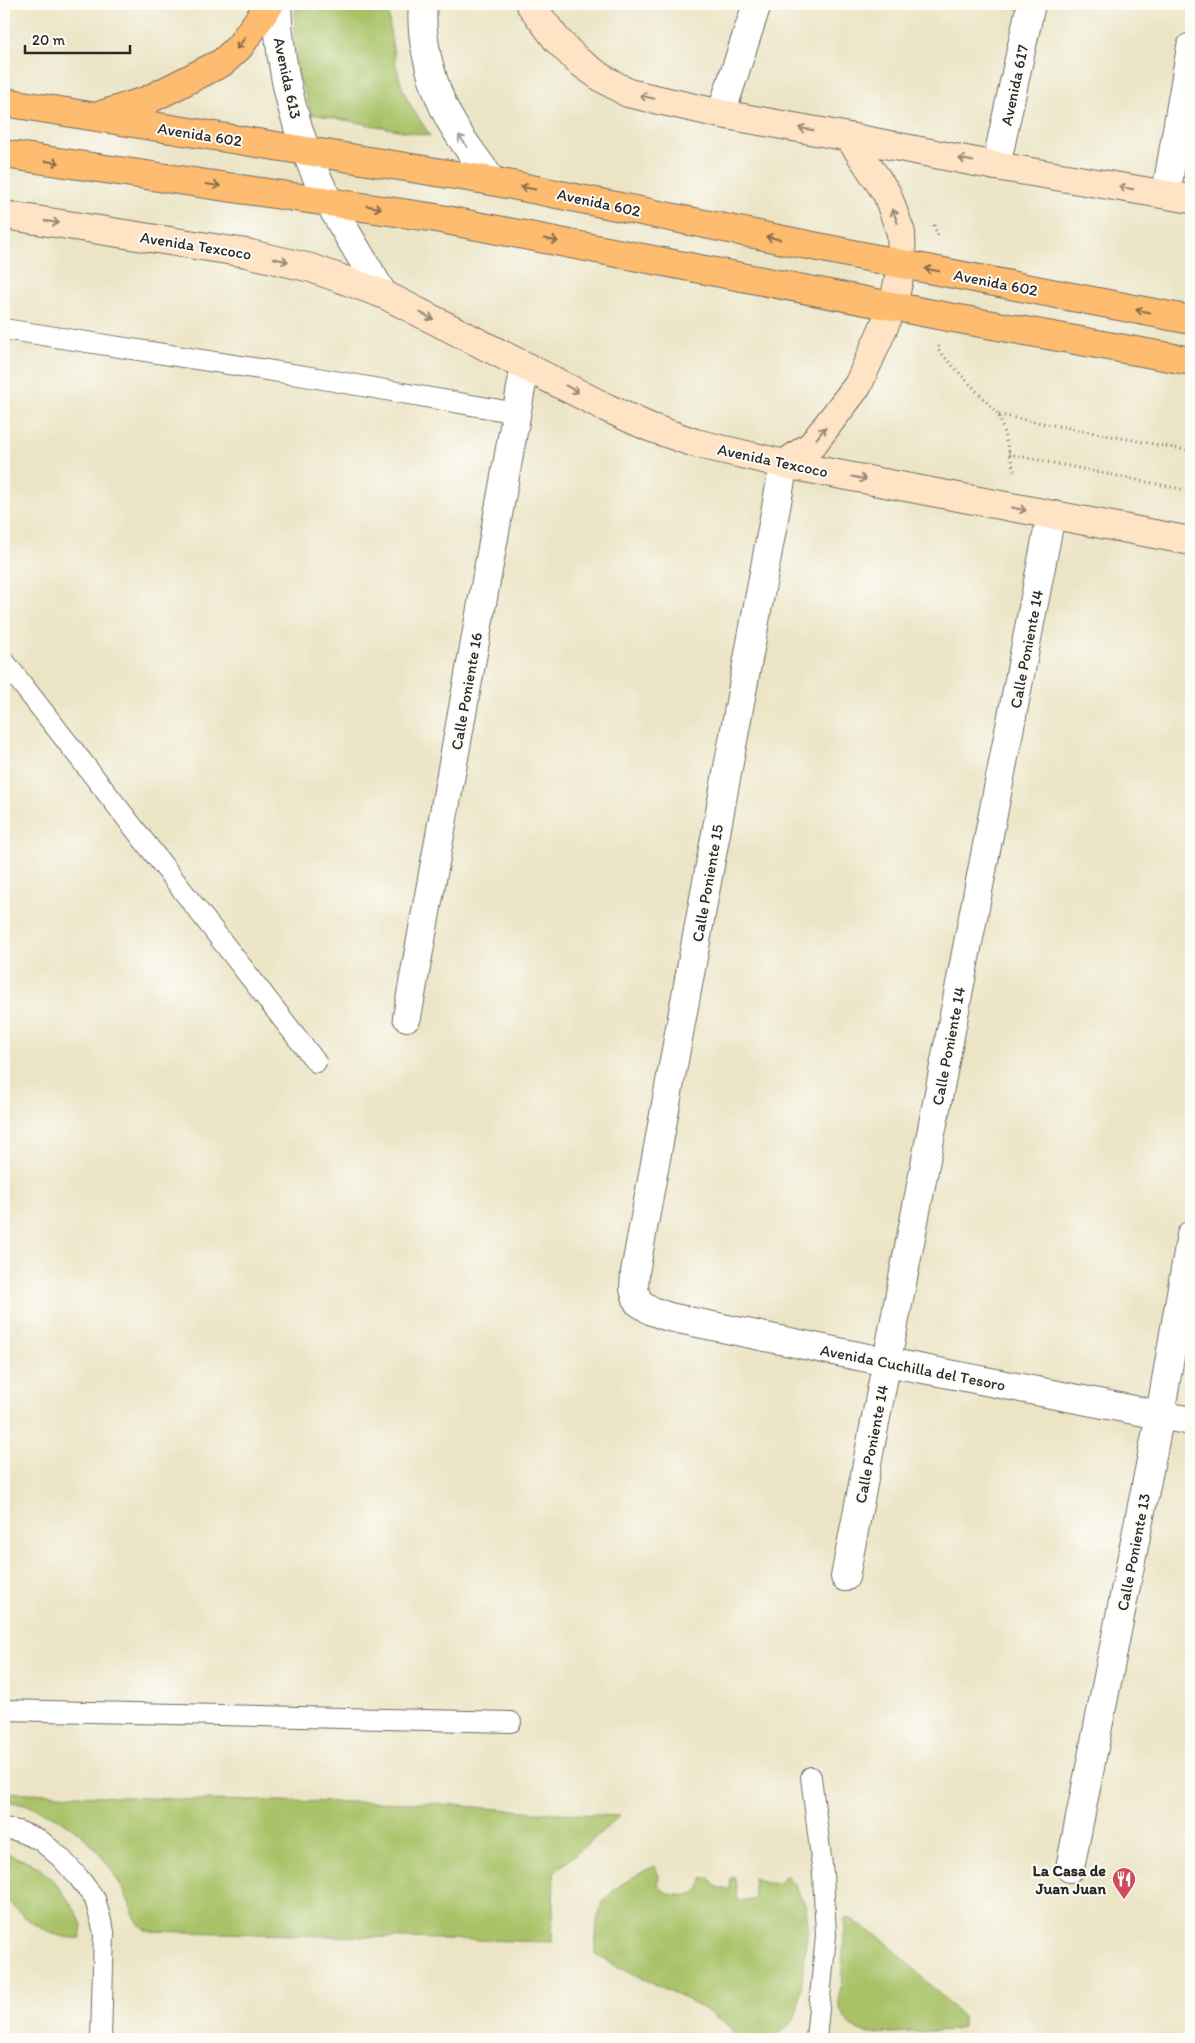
<svg xmlns="http://www.w3.org/2000/svg" width="1195" height="2043" font-family="Itim,sans-serif">
<rect width="100%" height="100%" fill="#fdfcf7"/>
<filter id="ink" filterUnits="userSpaceOnUse"><feTurbulence type="fractalNoise" baseFrequency=".02" numOctaves="2"/><feDisplacementMap in="SourceGraphic" scale="10" xChannelSelector="R" yChannelSelector="G"/><feConvolveMatrix kernelMatrix="1 2 1 2 8 2 1 2 1" color-interpolation-filters="sRGB"/></filter>
<filter id="wash" filterUnits="userSpaceOnUse"><feTurbulence type="fractalNoise" baseFrequency=".0096" numOctaves="4" result="noise"/><feDisplacementMap in="SourceGraphic" scale="20" xChannelSelector="R" yChannelSelector="G"/><feGaussianBlur stdDeviation="1.12" result="paint"/><feColorMatrix in="noise" values="0 0 0 0 0 0 0 0 0 0 0 0 0 0 0 0 0 1.4 0 .05"/><feComposite in="paint" operator="in"/></filter>
<g filter="url(#wash)">
<rect width="100%" height="100%" fill="#ebe4c5"/>
<path fill="#a9c268" stroke="#6a764a" d="M296 4H389C388 30 395 68 404 92 410 107 422 122 430 136L312 114 298 74 293 47Z
M4 1792 197 1800 430 1803 535 1812 620 1816 554 1873 552 1942 147 1931C134 1923 133 1909 126 1896 101 1844 62 1808 4 1801Z
M4 1852 37 1866 57 1884 77 1913 82 1926 80 1938C50 1940 22 1918 4 1896Z
M655 1866 659 1876 658 1885 668 1894 690 1896 700 1889 702 1879 709 1878C714 1887 720 1889 730 1889L731 1878H735L737 1901 755 1899 753 1877C762 1883 768 1884 779 1883L785 1876H789V1881L794 1883 806 1907 808 1925 799 2006C789 2038 768 2039 739 2039L726 2023 685 1998 616 1966 596 1955C596 1940 595 1918 602 1904 611 1888 639 1873 655 1866Z
M845 1918 851 1919 884 1940 963 2017V2027L956 2030 869 2034C849 2032 833 2007 841 1988Z"/>
</g>
<g filter="url(#ink)">
<g fill="none" stroke-linecap="round" stroke-linejoin="round">
<g stroke="#6e6c61" stroke-width="22">
<path id="service" d="M4 329 317 378 517 413
M4 661 316 1062
M4 1710 511 1722
M811 1777 823 1874 826 1935 816 2039
M4 1828 18 1831 40 1840 61 1858 79 1878 95 1899 104 1932 101 2039"/>
</g>
<g stroke="#6e6c61" stroke-width="30">
<path id="minor" d="M721 114 757 4
M996 166 1031 4
M1166 194 1191 47
M784 464 635 1272 634 1289 638 1302 652 1311 669 1317 887 1362 1191 1421
M407 1017 525 366
M845 1577 1051 515
M1070 1868 1160 1415 1191 1235"/>
</g>
<g stroke="#6e6c61" stroke-width="30">
<path id="tertiary" d="M277 4C279 71 297 142 329 202 346 233 365 263 383 294
M423 4C419 43 435 97 456 130 467 147 480 164 492 181"/>
</g>
<g stroke="#6e6c61" stroke-width="30">
<path id="secondary" d="M530 4 557 40 578 61 602 78 628 93 721 114 849 137 996 166 1191 199
M4 215 246 253 311 268 383 294 607 408 649 427 695 443 784 464 1191 541
M784 464 812 445 858 385 893 306 902 264 901 233 887 194 849 137"/>
</g>
<g stroke="#6e6c61" stroke-width="30">
<path id="primary" d="M4 102 492 181 902 264 1191 320
M101 115 148 100 223 62 239 47 270 4
M4 154 436 218 943 316 1191 361"/>
</g>
<path stroke="#6e6c61" stroke-width="3" stroke-dasharray="1 4" stroke-linecap="butt" d="M934 225 939 238
M939 346 938 350 999 415 1015 474
M999 415 1191 451
M1009 454 1191 491"/>
<use href="#service" stroke="#fff" stroke-width="20"/>
<use href="#minor" stroke="#fff" stroke-width="28"/>
<use href="#tertiary" stroke="#fff" stroke-width="28"/>
<use href="#secondary" stroke="#fee4c5" stroke-width="28"/>
<use href="#primary" stroke="#fdbc6f" stroke-width="28"/>
</g>
<defs><path id="oneway-shaft" d="M-6 0H5M1.5-3L5.5 0L1.5 3" fill="none" stroke-width="1.6" stroke-linecap="round" stroke-linejoin="round" transform="scale(1.25)"/></defs>
<g stroke="#8a6c4a">
<use href="#oneway-shaft" transform="translate(241 43) rotate(128)"/>
<use href="#oneway-shaft" transform="translate(52 162) rotate(8)"/>
<use href="#oneway-shaft" transform="translate(213 185) rotate(8)"/>
<use href="#oneway-shaft" transform="translate(528 188) rotate(-168)"/>
<use href="#oneway-shaft" transform="translate(374 207) rotate(9)"/>
<use href="#oneway-shaft" transform="translate(773 238) rotate(-168)"/>
<use href="#oneway-shaft" transform="translate(551 240) rotate(11)"/>
<use href="#oneway-shaft" transform="translate(932 270) rotate(-170)"/>
<use href="#oneway-shaft" transform="translate(1143 311) rotate(-169)"/>
</g>
<g stroke="#948878">
<use href="#oneway-shaft" transform="translate(647 97) rotate(-167)"/>
<use href="#oneway-shaft" transform="translate(806 129) rotate(-170)"/>
<use href="#oneway-shaft" transform="translate(966 160) rotate(-169)"/>
<use href="#oneway-shaft" transform="translate(1126 188) rotate(-171)"/>
<use href="#oneway-shaft" transform="translate(895 216) rotate(-110)"/>
<use href="#oneway-shaft" transform="translate(52 222) rotate(9)"/>
<use href="#oneway-shaft" transform="translate(281 260) rotate(13)"/>
<use href="#oneway-shaft" transform="translate(427 316) rotate(27)"/>
<use href="#oneway-shaft" transform="translate(572 389) rotate(28)"/>
<use href="#oneway-shaft" transform="translate(821 433) rotate(-52)"/>
<use href="#oneway-shaft" transform="translate(859 478) rotate(11)"/>
<use href="#oneway-shaft" transform="translate(1019 509) rotate(11)"/>
</g>
<use stroke="#a0a0a0" href="#oneway-shaft" transform="translate(463 141) rotate(-126)"/>
</g>
<defs>
<g id="restaurant-pin" transform="scale(1.25)"><path d="M0 17L-7.5 6A9.5 9.5 0 1 1 7.5 6Z" fill="#d1495b" stroke="#fdfcf7"/><path d="M-5-6h1v4h1v-4h1v4h1v-4h1v5L-1.5 .5V6h-2V.5L-5-1ZM5-6V6H3V1.5H1.5Q1.5-4 5-6Z" fill="#fff"/></g>
</defs>
<g fill-rule="evenodd">
<use href="#restaurant-pin" x="1124" y="1879"/>
</g>
<g text-anchor="middle" stroke-width="4" stroke-linejoin="round" paint-order="stroke">
<g font-size="16" fill="#2b2b2b" stroke="#fdfcf7">
<text transform="translate(288 78) rotate(78)" y="6">Avenida 613</text>
<text transform="translate(1014 85) rotate(-78)" y="6">Avenida 617</text>
<text transform="translate(200 134) rotate(9)" y="6">Avenida 602</text>
<text transform="translate(599 202) rotate(12)" y="6">Avenida 602</text>
<text transform="translate(196 245) rotate(9)" y="6">Avenida Texcoco</text>
<text transform="translate(996 282) rotate(11)" y="6">Avenida 602</text>
<text transform="translate(773 460) rotate(12)" y="6">Avenida Texcoco</text>
<text transform="translate(1026 649) rotate(-79)" y="6">Calle Poniente 14</text>
<text transform="translate(466 691) rotate(-80)" y="6">Calle Poniente 16</text>
<text transform="translate(707 883) rotate(-80)" y="6">Calle Poniente 15</text>
<text transform="translate(948 1046) rotate(-79)" y="6">Calle Poniente 14</text>
<text transform="translate(913 1367) rotate(11)" y="6">Avenida Cuchilla del Tesoro</text>
<text transform="translate(871 1444) rotate(-79)" y="6">Calle Poniente 14</text>
<text transform="translate(1133 1552) rotate(-79)" y="6">Calle Poniente 13</text>
</g>
<g font-size="16" font-weight="bold" fill="#2b2b2b" stroke="#fdfcf7" text-anchor="end">
<text x="1106" y="1876">La Casa de<tspan x="1106" dy="18">Juan Juan</tspan></text>
</g>
</g>
<rect width="1195" height="2043" fill="none" stroke="#fdfcf7" stroke-width="20"/>
<path d="M25 45v8h105v-8" fill="none" stroke="#2b2b2b" stroke-width="2.5"/>
<text x="32" y="45" font-size="15" fill="#2b2b2b" stroke="#fdfcf7" stroke-width="4" paint-order="stroke">20 m</text>
</svg>
